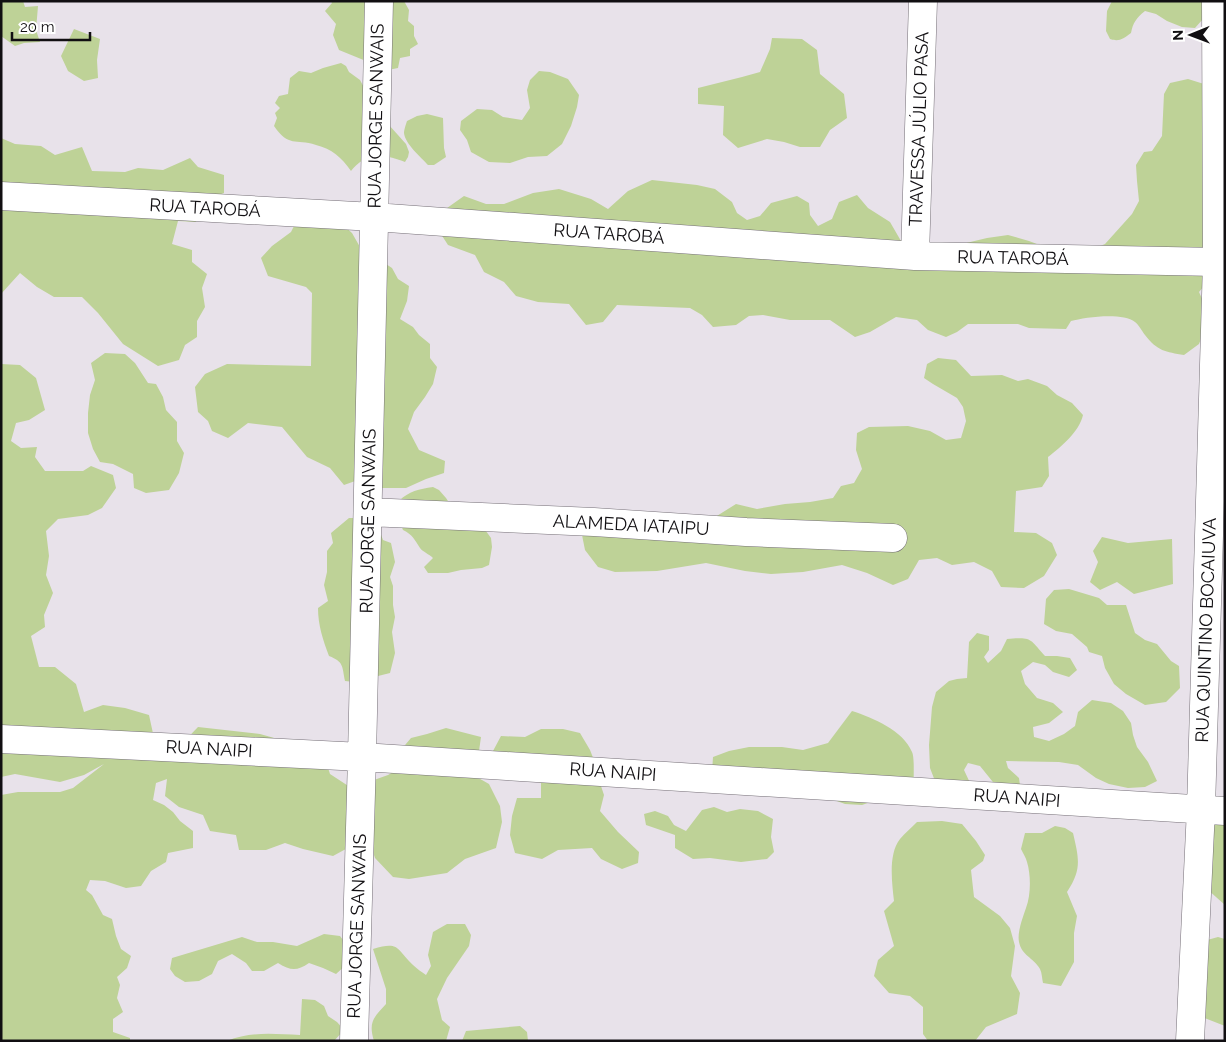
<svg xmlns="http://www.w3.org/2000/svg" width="1226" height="1042" font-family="Raleway,sans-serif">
<rect width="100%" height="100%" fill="#e8e2ea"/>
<path fill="#bed297" d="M1 1H23L25 7 38 6 36 30 40 42 24 43 15 46 1 36Z
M331 1H404L409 10 408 21 414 26V36L418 44 410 49V56L400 58 398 68 388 70 339 50 333 35 336 24 325 11 332 3Z
M1112 1 1203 2V19L1195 28 1182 27 1167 21 1156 14 1145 11C1136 18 1133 23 1131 33 1123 39 1119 42 1110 39L1106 31 1107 11Z
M74 29 100 39 97 60 98 78 84 81 68 71 61 56Z
M772 38 802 39 817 50 820 74 844 94 847 118 830 130 820 147H800L784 142 767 139 738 148 723 135 724 106 698 104V88L742 77 760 72 770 49Z
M341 63 346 66 349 72 360 80 368 95 389 125 406 144 409 152 408 157 405 162C392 157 376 152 363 160 358 163 354 167 351 171 341 157 332 149 316 145 295 138 289 148 274 126L277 118 275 113 280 108 275 103 279 96 288 94 290 78 299 71 311 73 323 68Z
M539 71 550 72 568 79 579 95 577 107 571 126 562 144 547 156 528 157 510 163 489 162 471 152 467 140 460 130 461 121 477 109 492 110 503 117 522 120 530 108 527 90 530 80Z
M1188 79 1204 84 1214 195 1203 223V241L1210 279 1199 292 1210 316 1199 344 1184 355C1166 352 1157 351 1145 335 1142 331 1139 325 1135 322 1123 312 1085 317 1071 321L1066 329 1029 328 1018 324H968L957 332 946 337 928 330 917 320 896 317 870 332 855 337 830 320H790L763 315 749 316 736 325 713 327 702 315 690 308 617 305 603 322 586 325 569 304 538 302 516 296 504 282 484 272 475 255 448 245 437 228 440 213 464 196 486 204H504L533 193 559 189 591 199 608 209 628 191 652 180 697 185 715 189 732 202 737 213 747 220 760 216 771 203 797 196 809 203 810 215 818 226 832 219 839 202 857 195 868 208 890 222 901 241 909 250 962 244 987 238 1008 235 1029 241 1050 249 1088 251 1105 244 1132 214 1139 201 1137 181 1136 165 1144 152 1152 151 1162 136 1164 94 1170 83Z
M427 114 443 118 444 148 446 157 434 165H428C421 157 405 144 404 133 404 130 406 124 407 121L417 116Z
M1 138 15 144 41 146 55 155 82 147 92 171 125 172 138 168 163 170 190 158 198 167 224 175V193L200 202 196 222 178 221 172 244 192 250V262L207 274 202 288 205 307 197 321V337L185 345 179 360 158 366 123 344 98 313 82 297H54L37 287 20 273 1 294Z
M295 224H342L352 233 360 247 392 268 398 279 409 286 407 301 400 319 413 327 419 335 430 344V358L437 367 433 384 425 397 414 412 408 429 419 450 445 461 444 473 426 479 406 488H381L358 480 344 485 330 468 307 457 282 427 248 423 228 438 212 431 208 421 198 412 195 387 205 374 227 364 311 366 312 293 306 287 268 276 261 258 272 246 291 232Z
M105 353 125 354 135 363 148 383 156 384 163 397 166 410 177 422V441L184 453 179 473 169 490 146 493 134 488 133 474 113 464 100 462 93 449 88 433V413L90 395 95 380 91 363Z
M938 358 956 360 971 376 1002 375 1018 381 1028 379 1047 386 1057 395 1072 403 1083 415C1079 432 1062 446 1048 457L1049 476 1042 487 1016 491 1014 532 1036 533 1052 543 1057 555 1044 576 1024 588 1001 587 992 571 974 562 952 565 937 558 919 560 908 579 893 585 867 573 842 565 803 572 771 574 745 571 706 563 657 571 615 572 598 567 585 550 582 535 593 525 712 519 736 504 757 509 785 504 810 502 833 498 841 486 854 483 862 469 856 450 857 433 869 427 908 426 930 431 946 440 961 438 966 421 963 407 957 398 933 384 924 378 927 364Z
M1 364 20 365 36 378 45 410 29 420 16 423 11 441 21 448 37 447 35 457 45 471H83L91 466 113 475 116 488 102 508 88 515 58 519 46 531 49 556 46 575 53 593 44 615 45 627 31 636 39 667H55L76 684 84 712 103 705 125 708 149 715 154 738 170 756 198 727 260 734 285 741 321 746 330 774 356 791 374 780 388 775 400 768V751L411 738 427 734 446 728 481 737 478 758 468 772 489 784 500 806 502 822 496 848 465 859 447 873 409 879 393 877 375 858 367 834 355 844 333 856 303 849 285 843 266 850H239L236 835 210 831 203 815 179 807 165 796 167 779 156 783 153 800 164 805 173 812 180 821 193 831V848L168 853 166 862 151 871 141 886 126 888 105 881 90 880 86 890 92 895 103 915 112 919 116 936 121 949 131 956 127 968 117 977 120 985 117 998 123 1012 113 1019V1032L130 1038V1041H1V795L18 792H60L73 788 104 764 84 775 60 782 15 774 1 777Z
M433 487 439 490 446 498 452 507 483 527 491 538 492 547 489 565 482 568 461 570 448 573H428L424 567 433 558C429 554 423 552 420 548 414 539 413 535 403 530L399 520V501C409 491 419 489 433 487Z
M349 518H360L380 532 383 540 391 543 395 562 390 577 393 586V605L395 617 392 632 395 653 390 673 378 676 373 684 345 681C342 666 344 662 329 656 323 640 318 625 318 608L328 601 324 585 327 572V551L333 543 331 533Z
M1102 537 1128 543 1172 539 1173 584 1134 594 1117 582 1100 590 1090 582 1098 562 1093 551Z
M1069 589 1099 598 1107 605H1126L1135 633 1145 640 1157 644 1171 661 1179 666 1180 688 1166 702 1145 705 1126 694 1114 684 1105 668 1102 656 1089 652 1087 647 1072 634 1056 631 1044 624 1046 599 1054 590Z
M977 633 989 636V650L984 657 988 663 1001 651 1007 639C1032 637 1029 638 1045 656H1057L1070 658 1077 670 1069 677 1053 672 1045 665 1033 662 1021 671 1025 684 1037 698 1053 703 1063 712 1049 723 1033 727 1034 737 1049 741 1064 734 1075 726 1078 712 1092 700 1111 703 1123 711 1131 723 1133 735 1137 747 1148 762 1157 781 1145 787 1128 788 1109 784 1096 778 1078 765 1059 762 1006 761 1008 768 1019 778 1021 793 1001 792 980 766 968 763 964 770 971 785 935 781 930 768 929 745 932 707 936 692 949 681 957 679 967 678 969 642Z
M852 711C873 718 903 730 912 752 915 758 913 779 914 787L862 805 845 804 826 797 712 772 713 757 729 751 749 747H782L803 750 828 743Z
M541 729H563L580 733 590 750 597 768 599 780 604 795 600 811 618 832 639 852 638 863 622 869 601 859 592 848 558 850 542 859 515 853 510 835 512 816 517 798H541V783L497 767 493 751 501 736 525 737Z
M714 807 727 812 740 809 758 811 773 819 771 837 774 852 767 859 741 862 710 858 693 859 675 848V835L646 825 644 814 655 811 668 816 674 825 686 831 702 810Z
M1225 817V905L1207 889 1212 818Z
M942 821 962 824 976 841 985 855 983 861 971 870 974 897 1000 916 1010 928 1015 946 1011 976 1020 993 1017 1014 986 1027 975 1041H928L923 1034V1007L910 996 889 993 874 976 878 960 894 946 884 911 894 901C892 883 888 854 900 839 905 833 912 827 917 822Z
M1055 826 1065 828 1073 833C1079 859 1082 869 1067 892L1077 916 1074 933V962L1061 986 1043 983C1042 979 1042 973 1040 969 1033 957 1022 956 1019 942 1017 932 1023 917 1026 908 1031 895 1031 875 1027 862 1026 858 1023 853 1021 849L1025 833H1042Z
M447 924H465L471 935 469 946 447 978 437 999 442 1020 450 1027 446 1041H374C368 1022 374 1017 386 1004V989L373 949C400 941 396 949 413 965 417 969 422 972 426 975L431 966 428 955 433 932Z
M324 934 340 936 350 949 346 965 336 974 323 968 309 963C297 971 291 971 278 963L264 971H252L246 963 232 954 218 961 212 974 199 981 185 982 175 976 170 969 172 958 242 937 257 942H273L297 946Z
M1218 937 1225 939V1026L1202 1017 1200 942Z
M302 999 315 1000 324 1006 328 1016 337 1022 344 1030 334 1041H227C250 1031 275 1034 300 1035Z
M520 1026 527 1032 528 1041H462L466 1031Z"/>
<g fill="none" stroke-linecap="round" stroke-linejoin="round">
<g stroke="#756f77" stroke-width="29">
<path id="street" d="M1 196 374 217 915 256 1217 262
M915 256 923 1
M368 512 594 522 746 532 893 538
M1 739 362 757 1225 811
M354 1041 362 757 379 1
M1190 1041 1201 809 1217 262 1216 1"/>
</g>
<use href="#street" stroke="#fff" stroke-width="28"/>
</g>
<g text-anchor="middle" stroke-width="4" stroke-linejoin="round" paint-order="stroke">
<g font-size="18" fill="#110f12" stroke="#fff">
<text transform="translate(376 116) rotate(-89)" y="6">RUA JORGE SANWAIS</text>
<text transform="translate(919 129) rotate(-88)" y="6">TRAVESSA JÚLIO PASA</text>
<text transform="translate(205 208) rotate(3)" y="6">RUA TAROBÁ</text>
<text transform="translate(609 234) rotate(4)" y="6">RUA TAROBÁ</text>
<text transform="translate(1013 258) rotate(1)" y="6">RUA TAROBÁ</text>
<text transform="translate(368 521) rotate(-89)" y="6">RUA JORGE SANWAIS</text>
<text transform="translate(631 525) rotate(3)" y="6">ALAMEDA IATAIPU</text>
<text transform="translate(1206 630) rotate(-88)" y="6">RUA QUINTINO BOCAIUVA</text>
<text transform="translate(209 749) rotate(3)" y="6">RUA NAIPI</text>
<text transform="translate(613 772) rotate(4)" y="6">RUA NAIPI</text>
<text transform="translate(1017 798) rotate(4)" y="6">RUA NAIPI</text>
<text transform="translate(357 926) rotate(-88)" y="6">RUA JORGE SANWAIS</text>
</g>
</g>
<rect width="1226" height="1042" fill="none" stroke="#110f12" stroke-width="5"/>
<g transform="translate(1191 35) rotate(269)" stroke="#ffffff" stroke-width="4" paint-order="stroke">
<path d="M0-4L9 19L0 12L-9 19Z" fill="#110f12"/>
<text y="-8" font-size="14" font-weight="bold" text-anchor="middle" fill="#110f12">N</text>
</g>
<path d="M12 32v8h78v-8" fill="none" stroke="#110f12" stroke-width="2.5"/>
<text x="20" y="32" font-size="15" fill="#110f12" stroke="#ffffff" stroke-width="4" paint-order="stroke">20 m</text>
</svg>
